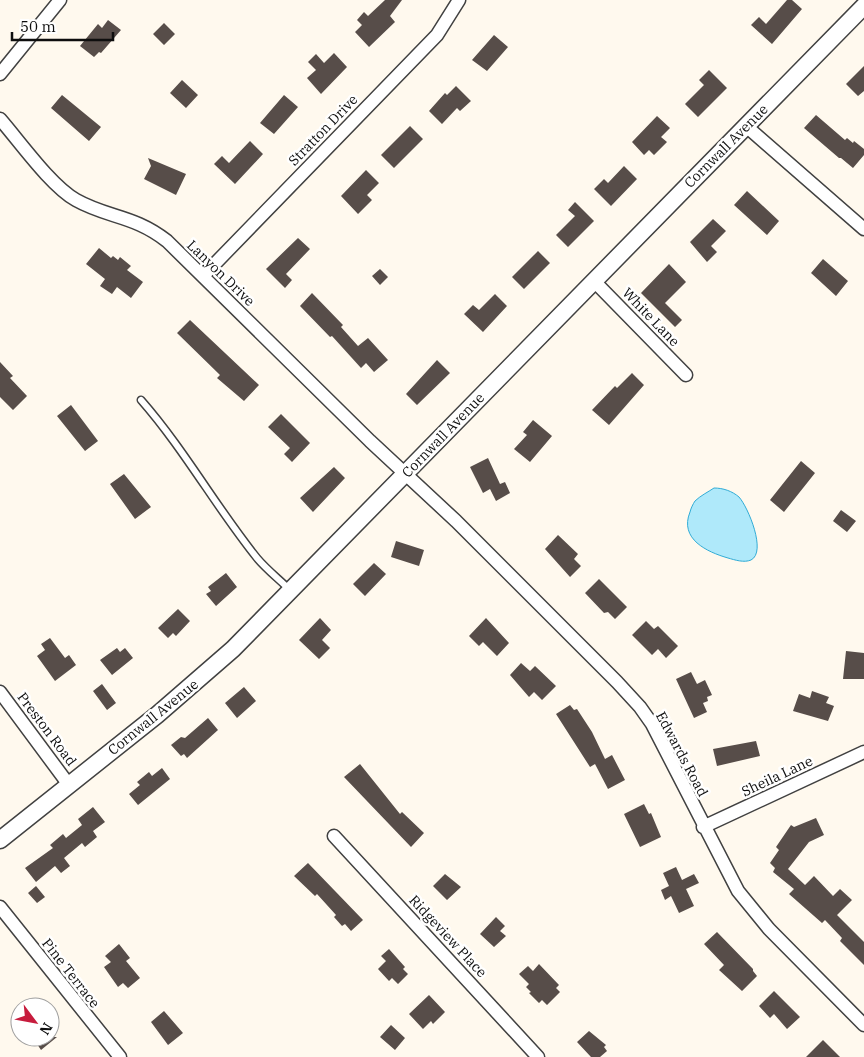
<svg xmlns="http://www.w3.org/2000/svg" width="864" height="1057" font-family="'IBM Plex Serif',serif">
<rect width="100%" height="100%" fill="#fff9ee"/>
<path fill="#afe9fa" stroke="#31acd6" d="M714 488C723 488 732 491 739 497 748 507 767 552 751 560 744 563 735 560 728 558 707 552 679 539 690 512 691 508 693 504 695 501 700 496 708 492 714 488Z"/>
<path fill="#574d49" d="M385 0H402L390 16 395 22 369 47 355 32 362 25 357 20 364 12 368 16Z
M787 0H792L802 9 772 44 751 25 759 17 766 24Z
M108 20 121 30 101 53 99 52 94 57 80 46 98 24 102 28Z
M164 23 175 34 164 45 153 34Z
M494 35 508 47 487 71 472 60Z
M334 53 347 67 321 94 307 78 316 70 308 62 316 54 324 63Z
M864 66V91L858 96 846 84Z
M709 70 727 88 698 117 685 104 704 85 699 80Z
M182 80 198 95 186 108 170 93Z
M456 86 471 101 460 111 457 108 442 124 429 111 445 93 447 95Z
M62 95 101 127 89 141 51 108Z
M284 95 298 107 274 134 260 123Z
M816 115 845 140 847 138 853 143 854 141 864 149V155L853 168 841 158H839L804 128Z
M657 116 670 128 661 137 667 142 654 155 649 150 644 155 632 142Z
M410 126 423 139 394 168 381 155Z
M250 141 263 154 235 184 214 164 222 156 229 163Z
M148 158 186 174 176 195 144 179 151 166Z
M624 166 637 179 611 206 594 189 604 179 608 183Z
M366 170 379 183 367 195 372 200 358 214 341 196Z
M747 191 779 221 767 235 734 205Z
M575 202 594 221 568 247 556 235 575 216 568 210Z
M713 219 726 231 711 246 717 252 707 262 690 242Z
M298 238 310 249 286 274 292 280 285 288 266 269Z
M99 248 111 258 113 256 118 260 120 257 131 266 127 270 143 282 131 298 117 287 112 294 100 286 105 279 86 264Z
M538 251 550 263 524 289 512 277Z
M823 259 848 281 836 296 811 273Z
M669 264 686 282 665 303 682 320 675 327 641 293Z
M380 269 388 277 380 285 372 276Z
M312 293 343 325 341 327 358 346 368 338 388 360 374 372 366 363 361 368 332 336 330 337 300 306Z
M495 294 507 306 483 332 464 314 473 305 479 310Z
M190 320 259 385 244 401 217 378 220 375 177 333Z
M437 360 450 373 417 405 406 394Z
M0 362 13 376 10 378 27 396 13 410 0 397Z
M632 373 644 385 609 425 592 410 615 386 617 388Z
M71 405 98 441 85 451 57 416Z
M281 414 310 443 292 462 284 454 290 448 268 427Z
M533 420 552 436 530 462 514 449 527 435 523 432Z
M488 458 500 484 505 482 510 493 496 501 490 489 483 493 470 467Z
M801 461 815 473 784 512 770 500Z
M334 467 345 478 313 512 300 498Z
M124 474 151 507 135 519 110 484Z
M841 510 856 521 847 532 833 521Z
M558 535 578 554 574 559 581 566 570 577 545 549Z
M396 541 424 550 419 566 391 557Z
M374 563 386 574 365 596 353 584Z
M226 573 237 587 216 606 206 594 211 591 208 587Z
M599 579 627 607 615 619 608 612 604 613 585 593Z
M178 609 190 621 176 636 173 633 168 638 158 628Z
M320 618 331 630 322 640 330 648 319 659 299 640Z
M486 618 509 643 497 656 483 642 479 646 469 636Z
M646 621 654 629 658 626 678 646 666 658 658 649 652 655 632 635Z
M50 638 65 658 69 655 76 665 55 681 37 656 45 650 41 644Z
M117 648 120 652 125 648 133 658 112 675 100 660Z
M846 651 864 653V679H843Z
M521 663 530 671 535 666 556 686 542 700 534 692 529 697 510 675Z
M691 672 697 684 705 680 712 695 707 697 708 701 703 703 707 712 694 718 676 679Z
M102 684 116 703 107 710 93 691Z
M244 687 256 701 237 718 225 703Z
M812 691 829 697 826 703 834 706 828 721 793 711 799 694 810 698Z
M570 705 574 710 577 709 592 732 605 759 612 755 625 780 608 789 595 764 590 767 556 714Z
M208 718 218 730 187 758 184 754 181 756 171 745 181 737 185 738Z
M756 741 760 756 717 766 713 749Z
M360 764 400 814 402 812 424 833 411 847 344 777Z
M162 768 170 779 138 805 129 794 140 785 137 782 149 772 152 776Z
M644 804 649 814 651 813 661 837 640 847 624 814Z
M93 807 105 822 93 831 97 837 85 847 82 843 64 858 70 866 61 873 55 866 36 882 25 868 53 848 50 845 63 834 66 838 82 825 78 819Z
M816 818 824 835 809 842 788 869 805 885 814 876 833 896 840 889 852 900 837 915 864 942V965L840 941 842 938 825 920 822 923 789 894 794 889 773 872 775 868 770 863 779 850 776 847 791 825 794 827Z
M308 863 363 920 351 931 345 924 342 926 334 917 336 915 317 894 315 896 294 876Z
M676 867 682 880 694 874 699 883 686 889 694 906 679 913 671 896 665 900 661 890 669 886 663 873Z
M445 874 461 887 447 900 433 886Z
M36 886 45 897 37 903 28 893Z
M496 917 505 926 500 931 506 936 494 947 480 934Z
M717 932 753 969V971L757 976 742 991 719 970 724 965 704 944Z
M119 944 130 958 126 961 140 978 128 988 123 983 118 987 104 967 111 962 105 956Z
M389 949 405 967 403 969 408 974 398 984 392 978 389 981 378 969 386 961 381 956Z
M539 964 559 985 556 988 560 992 547 1005 542 1000 539 1003 529 993 531 992 526 987 529 984 519 974 528 966 533 971Z
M774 991 800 1017 787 1029 774 1014 770 1018 759 1006Z
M429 995 445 1012 433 1024 431 1021 423 1029 409 1014Z
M164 1011 183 1033 168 1045 151 1022Z
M391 1025 405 1038 395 1050 380 1037Z
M589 1031 606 1045 604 1047 607 1051 600 1057H591L577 1042Z
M40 1037H57L41 1050 35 1041Z
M823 1040 840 1057H806Z"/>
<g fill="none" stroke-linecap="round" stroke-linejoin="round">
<g stroke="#414141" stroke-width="9">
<path id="service" d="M141 400C184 449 216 507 257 558 267 570 279 579 290 590"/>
</g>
<g stroke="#414141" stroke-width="15">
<path id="minor" d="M0 74 60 0
M0 119C20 142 51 186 76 200 108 218 134 215 167 241L370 441 456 521 617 682 640 707 652 724 738 891 769 929 864 1025
M746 126 864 229
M203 276 437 35 459 0
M594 281 686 375
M0 692 69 785
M703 827 864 752
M334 836 538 1057
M0 907 120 1057"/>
</g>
<g stroke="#414141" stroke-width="19">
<path id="tertiary" d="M0 840 157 715 233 649 864 6"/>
</g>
<use href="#service" stroke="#fff" stroke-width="6"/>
<use href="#minor" stroke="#fff" stroke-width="12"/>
<use href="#tertiary" stroke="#fff" stroke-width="16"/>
</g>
<g text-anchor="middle" stroke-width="5" stroke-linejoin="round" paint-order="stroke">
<g font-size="14" fill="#0e0e0e" stroke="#fff">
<text transform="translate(323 130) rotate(-46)" y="5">Stratton Drive</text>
<text transform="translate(726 146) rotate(-45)" y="5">Cornwall Avenue</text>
<text transform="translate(221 273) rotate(44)" y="5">Lanyon Drive</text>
<text transform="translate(651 317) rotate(46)" y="5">White Lane</text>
<text transform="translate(443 435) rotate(-46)" y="5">Cornwall Avenue</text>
<text transform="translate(153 717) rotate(-39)" y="5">Cornwall Avenue</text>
<text transform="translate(47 729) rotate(53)" y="5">Preston Road</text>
<text transform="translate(682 754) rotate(62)" y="5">Edwards Road</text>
<text transform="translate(777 776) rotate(-25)" y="5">Sheila Lane</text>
<text transform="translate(448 936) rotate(47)" y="5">Ridgeview Place</text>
<text transform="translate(71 973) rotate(52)" y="5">Pine Terrace</text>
</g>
</g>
<g transform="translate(35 1022) rotate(122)"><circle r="24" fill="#ffffff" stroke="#9f9f9f"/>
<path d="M0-4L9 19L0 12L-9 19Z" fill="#c71c3d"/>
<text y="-8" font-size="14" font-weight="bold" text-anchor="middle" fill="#0e0e0e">N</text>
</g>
<path d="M12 32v8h101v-8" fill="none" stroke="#0e0e0e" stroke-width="2.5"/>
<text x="20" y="32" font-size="15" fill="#0e0e0e" stroke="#ffffff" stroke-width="4" paint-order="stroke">50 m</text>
</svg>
